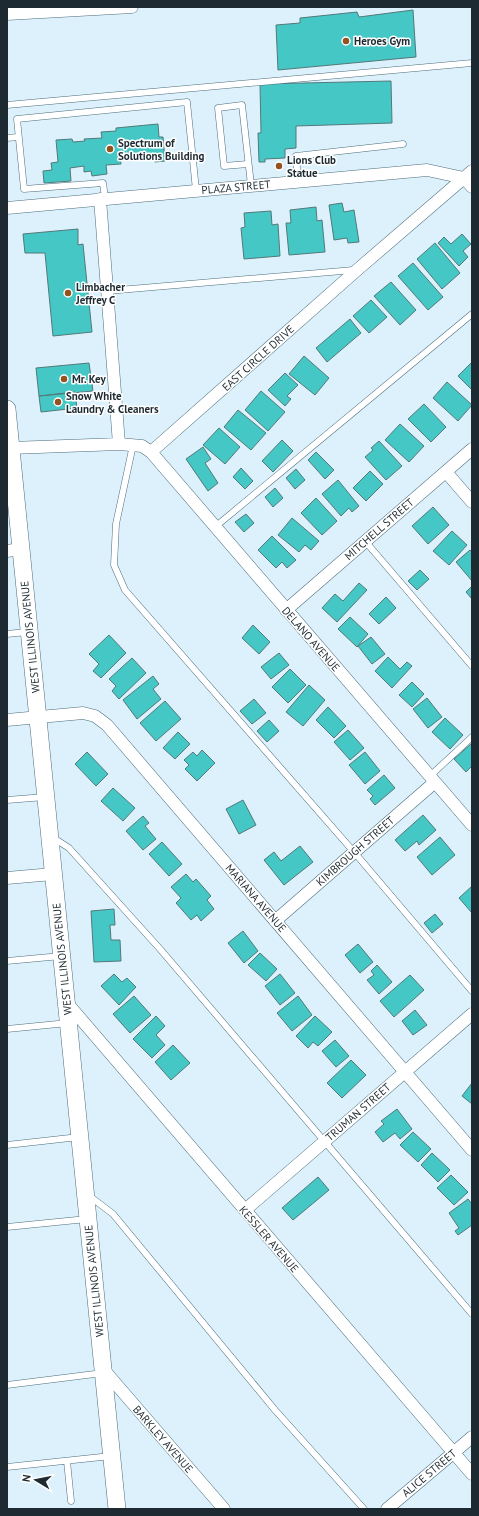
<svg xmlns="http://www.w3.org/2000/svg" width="479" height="1516" font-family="'PT Sans',sans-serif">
<rect width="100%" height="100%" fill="#dcf1fc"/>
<path fill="#45c7c6" stroke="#527978" d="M413 10 416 57 278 70 276 25 300 23V18L357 12 359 17Z
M391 81 392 123 296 126V148L285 149V158L265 159V162H259L258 133H261L260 84Z
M158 124 159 137H163L165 161 155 162V159L141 160V155L120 157 121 164 106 165 107 174 92 176 91 171 84 172V166L70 168 71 181 44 183 43 171 52 170 51 163 58 162 56 140 72 139 73 142 85 141 84 139 102 138 101 132 116 131V128Z
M342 203 344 212 354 210 359 242 348 243 347 238 334 240 329 205Z
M316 207 317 221 322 220 325 252 289 255 286 223H291L290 210Z
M271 211 272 225 278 224 280 256 244 259 241 228 245 227 244 213Z
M78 229V245L83 244 92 332 53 336 45 253H25L23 234Z
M462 234 471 244 463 251 468 257 459 266 438 243 444 237 451 244Z
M435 243 460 273 442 289 417 259Z
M413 263 443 297 428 310 398 276Z
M391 282 416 310 400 325 374 296Z
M371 300 387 317 369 333 353 316Z
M350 319 361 333 327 362 316 348Z
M304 356 329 378 315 395 289 374Z
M472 362V390L458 376Z
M89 363 93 391 39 396 36 368Z
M285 373 298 385 287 396 291 399 285 406 268 390Z
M447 382 472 405 458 421 433 398Z
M261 391 285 412 268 431 245 410Z
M75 392 77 408 41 412 39 396Z
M424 404 446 427 431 442 408 419Z
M238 410 266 433 251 450 224 427Z
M400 424 424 446 409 462 385 440Z
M219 428 240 447 225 464 203 445Z
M282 440 293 451 273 472 262 461Z
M379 441 402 466 386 480 365 457 373 450 371 448Z
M203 447 211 459 205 463 218 483 208 491 186 459Z
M316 452 334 470 325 479 308 460Z
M241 468 253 481 245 489 233 477Z
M296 469 305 480 295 489 286 478Z
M370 471 383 484 366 501 353 488Z
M338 480 359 506 352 512 349 508 341 516 322 494Z
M275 488 283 498 273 507 265 497Z
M316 498 337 521 322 535 301 513Z
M433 507 449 525 428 544 412 526Z
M246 514 254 523 244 532 235 522Z
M292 518 319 541 311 550 305 545 299 552 278 535Z
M452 531 467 545 449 565 433 551Z
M272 536 296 560 287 568 282 562 276 568 258 550Z
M470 550 472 552V581L456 562Z
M420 570 429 579 417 590 408 581Z
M359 583 367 590 337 622 322 608 335 594 343 601Z
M472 586V599L466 592Z
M386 597 396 608 379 624 369 614Z
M350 617 368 634 357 647 338 629Z
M253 625 270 642 259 654 242 638Z
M109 635 126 653 101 678 93 671 99 664 89 654Z
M371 637 385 654 372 664 358 646Z
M279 653 289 665 271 679 261 667Z
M388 657 400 669 407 662 412 666 392 688 375 671Z
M132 658 146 673 119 699 112 691 116 686 109 679Z
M290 669 306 685 288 703 272 687Z
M153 676 159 684 153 689 161 699 137 719 123 700Z
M412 682 424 694 412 707 399 695Z
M309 685 325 700 303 726 286 712Z
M427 698 442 717 428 728 413 709Z
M254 699 266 713 252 724 240 711Z
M165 701 181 719 156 741 140 723Z
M328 707 346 726 334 738 316 720Z
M445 718 463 735 450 749 432 732Z
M269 720 279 731 267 742 257 731Z
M348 730 364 748 350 760 334 742Z
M178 732 190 744 175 759 163 748Z
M472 743V766L466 772 454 759Z
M202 750 215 763 197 781 185 769 189 765 184 760 193 752 197 756Z
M87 752 108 774 96 786 75 764Z
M365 752 380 771 365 784 349 765Z
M384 775 395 788 375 805 370 799 373 796 367 790Z
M113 788 135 808 123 821 101 801Z
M243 800 256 825 239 834 226 809Z
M423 815 436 830 419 845 417 841 405 851 395 840Z
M143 816 149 823 145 826 156 839 143 850 126 831Z
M440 837 455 855 432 875 417 857Z
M162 842 182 864 169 876 149 854Z
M300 846 313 862 284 885 264 860 274 852 281 861Z
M186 874 193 882 196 879 211 896 207 900 214 909 201 921 197 915 191 920 176 903 181 898 171 887Z
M472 886V913L459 898Z
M114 909 115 925H110L111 940H120L121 961 94 962 91 911Z
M435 914 443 924 432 933 424 923Z
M243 931 258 951 244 963 228 943Z
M358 944 373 962 360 973 345 955Z
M260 953 277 969 266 981 248 965Z
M377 965 392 982 379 994 367 980 374 975 371 971Z
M114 974 122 982 127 978 136 987 119 1005 101 986Z
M280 974 295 993 280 1005 265 986Z
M410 975 424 990 394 1017 380 1001Z
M134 996 151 1015 130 1033 113 1014Z
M298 996 312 1015 292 1031 277 1013Z
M415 1010 427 1025 413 1035 402 1021Z
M156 1016 165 1026 156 1035 165 1045 152 1058 133 1039Z
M315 1016 332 1032 318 1046 313 1042 308 1048 296 1036Z
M335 1040 349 1056 336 1067 322 1051Z
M173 1045 190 1063 171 1080 155 1062Z
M351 1060 366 1075 342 1098 327 1083Z
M472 1083V1104L462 1096Z
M397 1109 412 1129 400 1139 395 1133 383 1142 375 1132 384 1124 381 1121Z
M413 1132 431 1149 418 1162 400 1145Z
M432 1153 450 1170 438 1182 421 1165Z
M451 1175 468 1192 454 1205 437 1188Z
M318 1177 329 1190 293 1220 282 1208Z
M468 1199 472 1204V1225L458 1235 455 1231 459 1228 449 1213Z"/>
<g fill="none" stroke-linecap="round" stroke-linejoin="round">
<g stroke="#4d6d7c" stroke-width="7">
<path id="lane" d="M7 105 472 63
M7 138 18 137
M248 164 224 166 218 108 242 105 251 185
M298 181 296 156 403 144
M105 198 103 183 24 189 17 119 187 102 196 190
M107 291 354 270
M133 445 116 524 114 565 125 590 354 852 472 991
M215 527 472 314
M365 541 472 666
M7 634 27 632
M430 776 472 737
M7 800 45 797
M52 837 69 848 160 949 472 1314
M7 961 61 956
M7 1029 68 1023
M7 1145 79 1137
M88 1195 113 1214 275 1410 364 1509
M7 1227 87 1219
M7 1385 103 1373
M67 1461 71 1501
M7 1467 111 1456"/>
</g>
<g stroke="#4d6d7c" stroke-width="13">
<path id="street" d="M7 14 132 7
M100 199 119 444
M7 208 427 170 464 178 472 187
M11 448 119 444 142 446 151 452 357 270 472 171
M151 452 472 825
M446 472 472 502
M7 551 21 549
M286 610 472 449
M7 720 83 713 95 716 107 725 472 1150
M7 878 53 874
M275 921 435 782
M67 1003 472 1474
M245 1210 472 1014
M103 1369 224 1509
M387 1509 472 1437"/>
</g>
<g stroke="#4d6d7c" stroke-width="18">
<path id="secondary" d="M7 409 117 1509"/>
</g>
<use href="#lane" stroke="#fff" stroke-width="6"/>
<use href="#street" stroke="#fff" stroke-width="12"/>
<use href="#secondary" stroke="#fff" stroke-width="17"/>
</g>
<g fill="#93521e" stroke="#fff" stroke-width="1.5">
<circle cx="346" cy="41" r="4"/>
<circle cx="110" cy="149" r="4"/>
<circle cx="279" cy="166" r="4"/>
<circle cx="68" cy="293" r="4"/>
<circle cx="64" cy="379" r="4"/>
<circle cx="58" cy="402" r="4"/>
</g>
<g text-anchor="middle" stroke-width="3" stroke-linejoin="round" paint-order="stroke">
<g font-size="11" font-weight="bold" fill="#1d2a31" stroke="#fff" text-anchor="start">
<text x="354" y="45">Heroes Gym</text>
<text x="118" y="147">Spectrum of<tspan x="118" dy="13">Solutions Building</tspan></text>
<text x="287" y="164">Lions Club<tspan x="287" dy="13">Statue</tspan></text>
<text x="76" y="291">Limbacher<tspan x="76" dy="13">Jeffrey C</tspan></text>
<text x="72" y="383">Mr. Key</text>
<text x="66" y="400">Snow White<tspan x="66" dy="13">Laundry &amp; Cleaners</tspan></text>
</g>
<g font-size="11" fill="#1d2a31" stroke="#fff">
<text transform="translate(236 187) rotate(-5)" y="4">PLAZA STREET</text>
<text transform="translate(258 358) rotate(-42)" y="4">EAST CIRCLE DRIVE</text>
<text transform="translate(379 529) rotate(-41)" y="4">MITCHELL STREET</text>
<text transform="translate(30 637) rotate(-96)" y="4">WEST ILLINOIS AVENUE</text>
<text transform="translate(311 639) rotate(49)" y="4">DELANO AVENUE</text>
<text transform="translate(355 851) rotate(-41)" y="4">KIMBROUGH STREET</text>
<text transform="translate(256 898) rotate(49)" y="4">MARIANA AVENUE</text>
<text transform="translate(62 959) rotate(-96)" y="4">WEST ILLINOIS AVENUE</text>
<text transform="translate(358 1112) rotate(-41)" y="4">TRUMAN STREET</text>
<text transform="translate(269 1239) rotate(49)" y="4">KESSLER AVENUE</text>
<text transform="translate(94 1281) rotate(-96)" y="4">WEST ILLINOIS AVENUE</text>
<text transform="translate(163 1439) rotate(49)" y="4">BARKLEY AVENUE</text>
<text transform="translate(429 1473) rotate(-40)" y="4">ALICE STREET</text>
</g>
</g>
<rect width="479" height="1516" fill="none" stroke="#1d2a31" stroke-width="16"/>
<g transform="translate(36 1480) rotate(280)" stroke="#ffffff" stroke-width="3" paint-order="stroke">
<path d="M0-3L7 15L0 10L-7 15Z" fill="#1d2a31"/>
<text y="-6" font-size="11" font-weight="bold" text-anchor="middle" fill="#1d2a31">N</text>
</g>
</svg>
